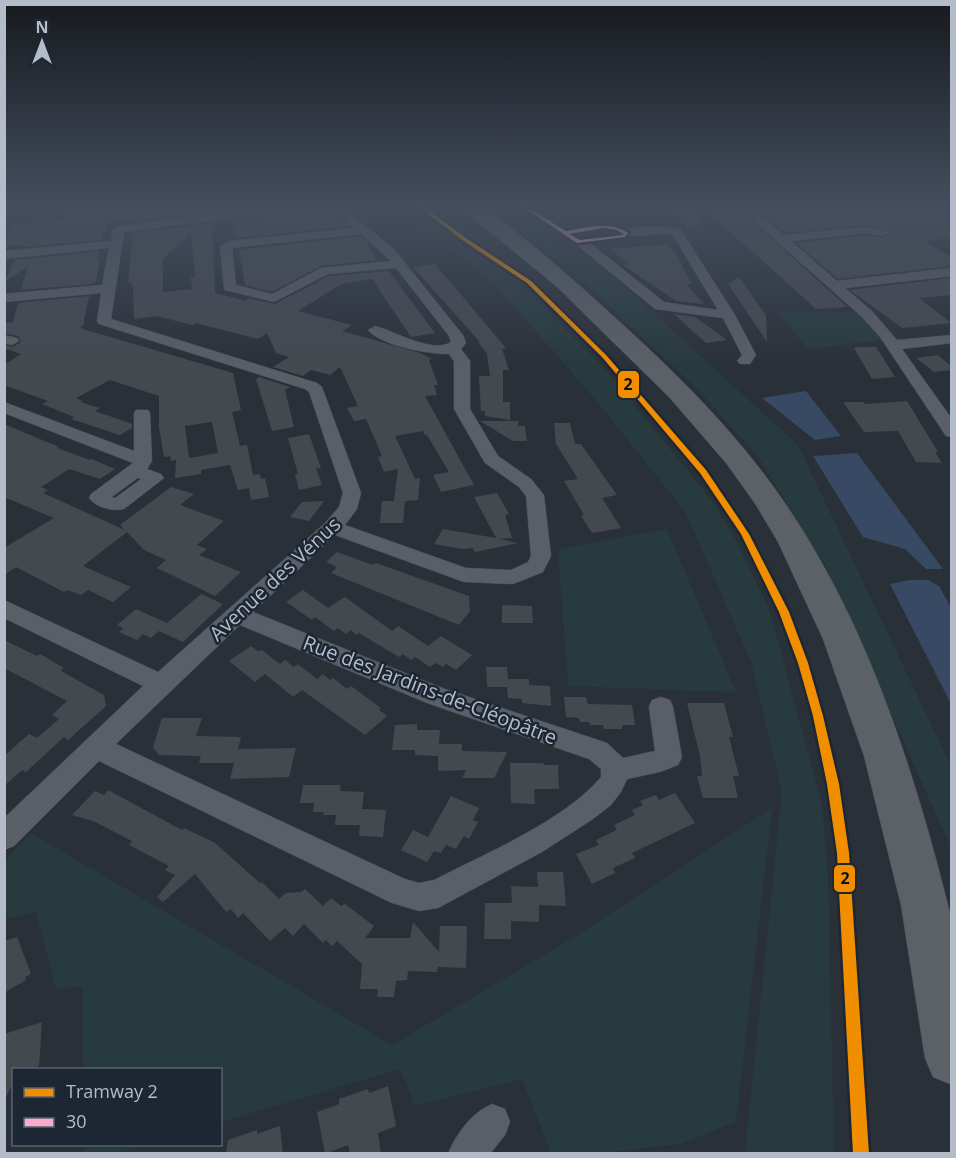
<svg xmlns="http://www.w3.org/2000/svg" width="956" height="1158" font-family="'Open Sans',sans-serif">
<rect width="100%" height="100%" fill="#2a3038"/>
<path fill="#273a3e" d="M5 206H57L46 215 5 218Z
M384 206H414L454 236 436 239Z
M479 206H511L525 217 500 222Z
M531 223 555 241 593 258 798 445 951 766V848L827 569 757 455 698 390 591 289 545 251 512 227Z
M461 244 518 281 605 369 711 499 736 540 770 612 822 805 828 874 834 1153H745L782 792 751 662 685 511 593 397 484 272 448 248Z
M779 312H859L883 340 807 349Z
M667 529 736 692 568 686 558 549Z
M772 808 736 1122 680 1144 601 1153H551L522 1079 415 1106 400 1069 221 1122 220 1070 83 1069V986L56 989 36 912 5 919V861L31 833 392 1045 573 938Z
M84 1145V1144L145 1145 114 1153H84Z"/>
<path fill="#384963" d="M806 391 841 436 815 440 762 398Z
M857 453 943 569H926L905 549 863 537 813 456Z
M910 580H928L939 586 951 608V704L890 584Z"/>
<path fill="#444950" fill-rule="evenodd" d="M69 206H150V211L211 207V211L133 222V218L108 221 102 240 20 247 21 245 4 246 12 226 65 219Z
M792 206H935L951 215V238L924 241 951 257V266L838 279 796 243 866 235 883 238 890 235 891 231 866 225 785 233 758 211Z
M727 207 733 208 739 213H743L847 307 816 309 704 208Z
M329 208 349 226 237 238 234 220Z
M693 209 701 221 692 229 667 210Z
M212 223 215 293 247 301V298L275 304 329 276 389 271 435 333 411 337 372 279 341 284 298 311 352 325 342 331 420 353 432 359 429 360 438 385H434L437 395 425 396 474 485 441 492 433 475 449 472 427 435H425L423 431 395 436 415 479 420 478 418 500 405 501 403 523H380L382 501H394L398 469 384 472 378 457 382 456 366 419 354 421 347 408 358 406 340 367 330 375 311 370 303 376 273 367 289 357 276 353 267 333 258 339 196 323 192 325 157 316 134 319 133 289 132 283H128L133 233ZM191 233 195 277H191L192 289 163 292V259Z
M360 236 367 242 376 260 321 266 272 292 245 285 239 250Z
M668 244 677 255 691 284H686L704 304 676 301 623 265 628 264 611 249Z
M99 251 97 260H100L96 282 92 284 21 290 28 266 5 282 14 260Z
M435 264 506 348 502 349 509 370H503V402H510V420L485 416V411H481L479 376H490L487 354 478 342H480L413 267Z
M739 277 766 315 767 342 728 284Z
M951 278V295L919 298 951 323 902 328 850 290Z
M89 296 83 326H80L83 329 233 373 241 410 232 412 240 446 247 445 253 475 260 474 261 479 265 478 269 497 251 500 249 488 238 490 230 465 201 470V474L175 478 176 460 171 461 170 456 164 457 159 427V396L110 380 76 398 83 401 80 402 100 408 95 411 132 424V428L120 435 71 419 74 417 42 404 48 401 4 385V365L21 354 4 348V345L13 347 21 342 18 336 4 333V323L13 322 18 303ZM212 422 218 453 189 458 185 426Z
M674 314 695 317 727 340 706 343Z
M858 347H876L895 377 872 379 854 348Z
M938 355 951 366V370L934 372 916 358Z
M259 377 290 387 285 390 294 427 272 431 256 379Z
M907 401 938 452H935L942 463 916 462 898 431 864 432 843 402H864L865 404Z
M480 421H518V426H525L527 441H513Z
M554 423H570L575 444H581L617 495 602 498 621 528 592 533 581 516 584 515 564 481 578 479 556 444Z
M4 424 59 447 57 448 90 460 92 459 115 469 100 479 69 469 41 487 48 490 43 493 125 530 120 525 171 487 194 494 180 505 224 521 197 545 207 549 199 555 241 572 215 596 157 568 166 560 144 550 127 532 83 566 131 587 113 602 88 590 81 595 68 590 64 592 16 567 4 575V548L54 518 4 497Z
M309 434 321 468H316L322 485 299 490 295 474H298L288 438Z
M497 493 509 514 505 515 512 538 499 539 518 543 475 552 473 548 462 549 434 544 443 529 496 538 474 497Z
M324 501 309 521 290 517 302 502Z
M337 552 373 565 376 563 469 596 470 611 459 625 331 573 337 567 326 562Z
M303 590 328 608 345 597 392 631 398 626 428 646 441 636 472 655 456 670 446 664 443 667 436 663 430 667 415 657 411 660 403 654 399 657 359 633 356 635 351 630 346 634 338 628 334 631 315 617 312 620 286 602Z
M201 594 223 604 183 642 159 631 151 638 143 634 137 640 119 632 123 628 117 625 136 609 167 623Z
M502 605 532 606 533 623H502Z
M4 640 37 656 40 654 64 668 61 671 104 695 106 706 68 740 64 737 26 772 22 770 4 786V756L29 734 37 738 59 719 52 715 67 701 4 668Z
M251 646 258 651 262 650 280 664 285 660 294 667 298 664 317 679 323 674 330 680 333 678 347 689 351 686 381 708 379 710 387 716 365 735 302 690 293 697 265 674 255 682 229 661Z
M486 667H507L508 679H529V685L550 686 551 706 522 703V699L508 698 507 687H487Z
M564 697H586L588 704 632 705 635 725H622V729H604L603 725H590L589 722H580L579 718 566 717Z
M687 703H724L733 737H729L739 776H733L738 798H703L697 776H702L700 756Z
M162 718H202L196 736 241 737 238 749 296 748 289 777 230 779 234 763H199L201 756 159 755 153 747Z
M417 724V730H440L439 744H462V751L507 752 494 778H462L466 770 438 771V756L415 755V750H392L395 725Z
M510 763H543L544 765H558L559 789H534L535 804 511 803Z
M303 785H341L340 791 364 792 362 809 386 810 383 837 359 836 360 825H335L336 815H323L324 812H313L314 803H300Z
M108 790 182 830 184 828 215 843 260 883 262 882 279 899 286 893 301 892 305 889 323 906 331 898 341 906 345 904 374 926 365 938H410L413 922 439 952 440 926H467L466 968 438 967 437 972 408 971 407 980 396 981 394 997H377L378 989H360L362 964 337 941 332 946 326 940 323 943 304 924 293 936 285 928 270 941 243 913 238 918 231 909 226 912 195 874 163 902 157 897 175 875 165 870 169 866 129 845 132 841 93 821 72 815 95 791 104 795Z
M675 793 695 823 632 853 635 858 613 868 615 873 592 884 576 854 599 845 596 840 617 830 614 825 635 815 632 810 643 805 640 801 656 795 659 800Z
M451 796 479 808 473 820 478 822 469 839 464 836 456 849 446 845 441 853 434 851 427 862 401 850 413 830 428 837Z
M537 872H563L566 906 539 905V922L511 921V939H484L485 903H512L511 886 538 887Z
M17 937 31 974 25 977 26 980 4 993V941Z
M42 1022 39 1066 26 1070H14V1081L4 1101V1034Z
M388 1086 396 1126 378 1133 381 1154H350L348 1145 325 1154 317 1112 339 1104V1099L368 1089 369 1093Z
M280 1126 283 1154H226L228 1140 257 1130V1134Z"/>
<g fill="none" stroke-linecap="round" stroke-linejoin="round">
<g stroke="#484c53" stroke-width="1">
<path id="street" d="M269 206H308L303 209 124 232 111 319 317 383 322 387 361 493 357 509 345 525 466 568 511 570 528 562 531 556 526 496 519 487 485 463 454 409V361L449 354C428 354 382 346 368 330L375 326C395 331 432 354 451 342L449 336 396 268 328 274 274 302 225 290 224 287 220 247 229 241 354 228 330 206H342L394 249 463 335 466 343 461 349 470 361V409L498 456 531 479 544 495 551 556 543 572 513 584 464 582 335 535 253 612 445 689 607 743 623 758 655 751 649 707 652 700 661 697 670 700 673 707 682 757 678 765 660 772 627 779 621 792 611 805 593 819 542 852 438 908 419 911 392 903 99 761 14 846 4 850V818L143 686 4 618V600L158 672 325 523 339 507 343 493 309 392 305 389 99 324 97 321 101 293 4 302V294L102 285 109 248 4 259V251L111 241 113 229 119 226ZM361 234 391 261 321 268 272 294 236 285 232 248ZM240 625 427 703 589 759 601 769V777C564 821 486 853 434 880L419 883 405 879 116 744Z
M518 206H531L590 243 664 302 718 310 673 235C659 231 629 240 620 233 633 224 666 226 681 230L735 315 756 355 750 364H740L737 361 742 355 723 318 655 309 582 249Z
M744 206H754L755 211 784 235 866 227 887 231 889 233 883 236 866 233 791 241 837 281 952 268V276L845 288 872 311 897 340 952 335V343L902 349 952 419V437L946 436 880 337 862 317 746 214Z
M4 335 17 338 19 341 12 345 4 343Z
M4 402 134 451V413L136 410H148L150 413 152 461 147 469 161 474 164 478 124 509C113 512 95 507 89 498L91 494 133 463 4 413ZM138 478 141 479 115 498 112 497Z
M492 1104 505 1109 510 1122 505 1135 490 1154H448C456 1134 472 1112 492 1104Z"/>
</g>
<g stroke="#484c55" stroke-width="1">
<path id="primary" d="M458 206C463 206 470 205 476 206 493 209 563 271 580 286 645 344 711 404 764 474 859 599 910 755 948 905L952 920V1085L933 1077 925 1058 901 905 864 756 823 639 778 542 756 505 726 463 669 397 555 285Z"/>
</g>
<use href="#street" fill="#5a5e66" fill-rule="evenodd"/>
<use href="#primary" fill="#5c6168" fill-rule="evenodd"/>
<g stroke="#1d2633" stroke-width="5">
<path id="bus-1" d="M521 206H526L566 231C587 228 609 220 628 233L625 237 577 243ZM604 228 617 230 623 234V235L580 240 569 234Z"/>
</g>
<use href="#bus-1" fill="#f6adcc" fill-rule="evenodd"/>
<g stroke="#1d2633" stroke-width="5">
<path id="tram-1" d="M418 206H423L466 238 531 281 606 355 706 470 749 534 789 612 808 663 823 716 839 784 849 853 869 1154H853L837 853 827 784 813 716 798 663 779 612 741 534 700 473 602 357 527 283 462 240Z"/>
</g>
<use href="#tram-1" fill="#f18e00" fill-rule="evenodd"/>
</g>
<linearGradient id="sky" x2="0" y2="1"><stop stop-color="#171a1f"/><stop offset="0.56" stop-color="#444e5e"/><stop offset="1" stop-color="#444e5e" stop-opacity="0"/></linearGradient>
<rect width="956" height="368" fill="url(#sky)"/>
<g text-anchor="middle" stroke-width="5" stroke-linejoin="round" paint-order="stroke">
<g font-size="20" fill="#b4bcc9" stroke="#1d2633">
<text transform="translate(275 579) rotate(-43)" y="7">Avenue des Vénus</text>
<text transform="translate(430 690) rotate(21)" y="7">Rue des Jardins-de-Cléopâtre</text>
</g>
</g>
<g stroke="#1d2633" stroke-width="2">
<rect x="617" y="370" width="23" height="29" rx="6" fill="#f18e00"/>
<rect x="833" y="864" width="23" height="29" rx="6" fill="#f18e00"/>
</g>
<g font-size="16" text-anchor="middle" font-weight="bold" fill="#111">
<text x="628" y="390">2</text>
<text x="845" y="884">2</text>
</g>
<rect width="956" height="1158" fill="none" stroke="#b4bcc9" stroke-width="12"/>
<rect x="12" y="1068" width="210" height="78" fill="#1d2633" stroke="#59626f" stroke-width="1.5"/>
<rect x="24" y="1088" width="30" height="9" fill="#f18e00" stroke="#59626f" stroke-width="1.5"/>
<text x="66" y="1098" font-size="18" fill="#b4bcc9">Tramway 2</text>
<rect x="24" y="1118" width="30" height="9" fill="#f6adcc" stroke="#59626f" stroke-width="1.5"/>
<text x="66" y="1128" font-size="18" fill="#b4bcc9">30</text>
<g transform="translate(42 42)" stroke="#1d2633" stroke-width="4.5" paint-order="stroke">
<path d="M0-4.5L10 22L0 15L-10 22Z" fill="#b4bcc9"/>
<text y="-9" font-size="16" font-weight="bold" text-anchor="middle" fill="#b4bcc9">N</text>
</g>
</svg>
